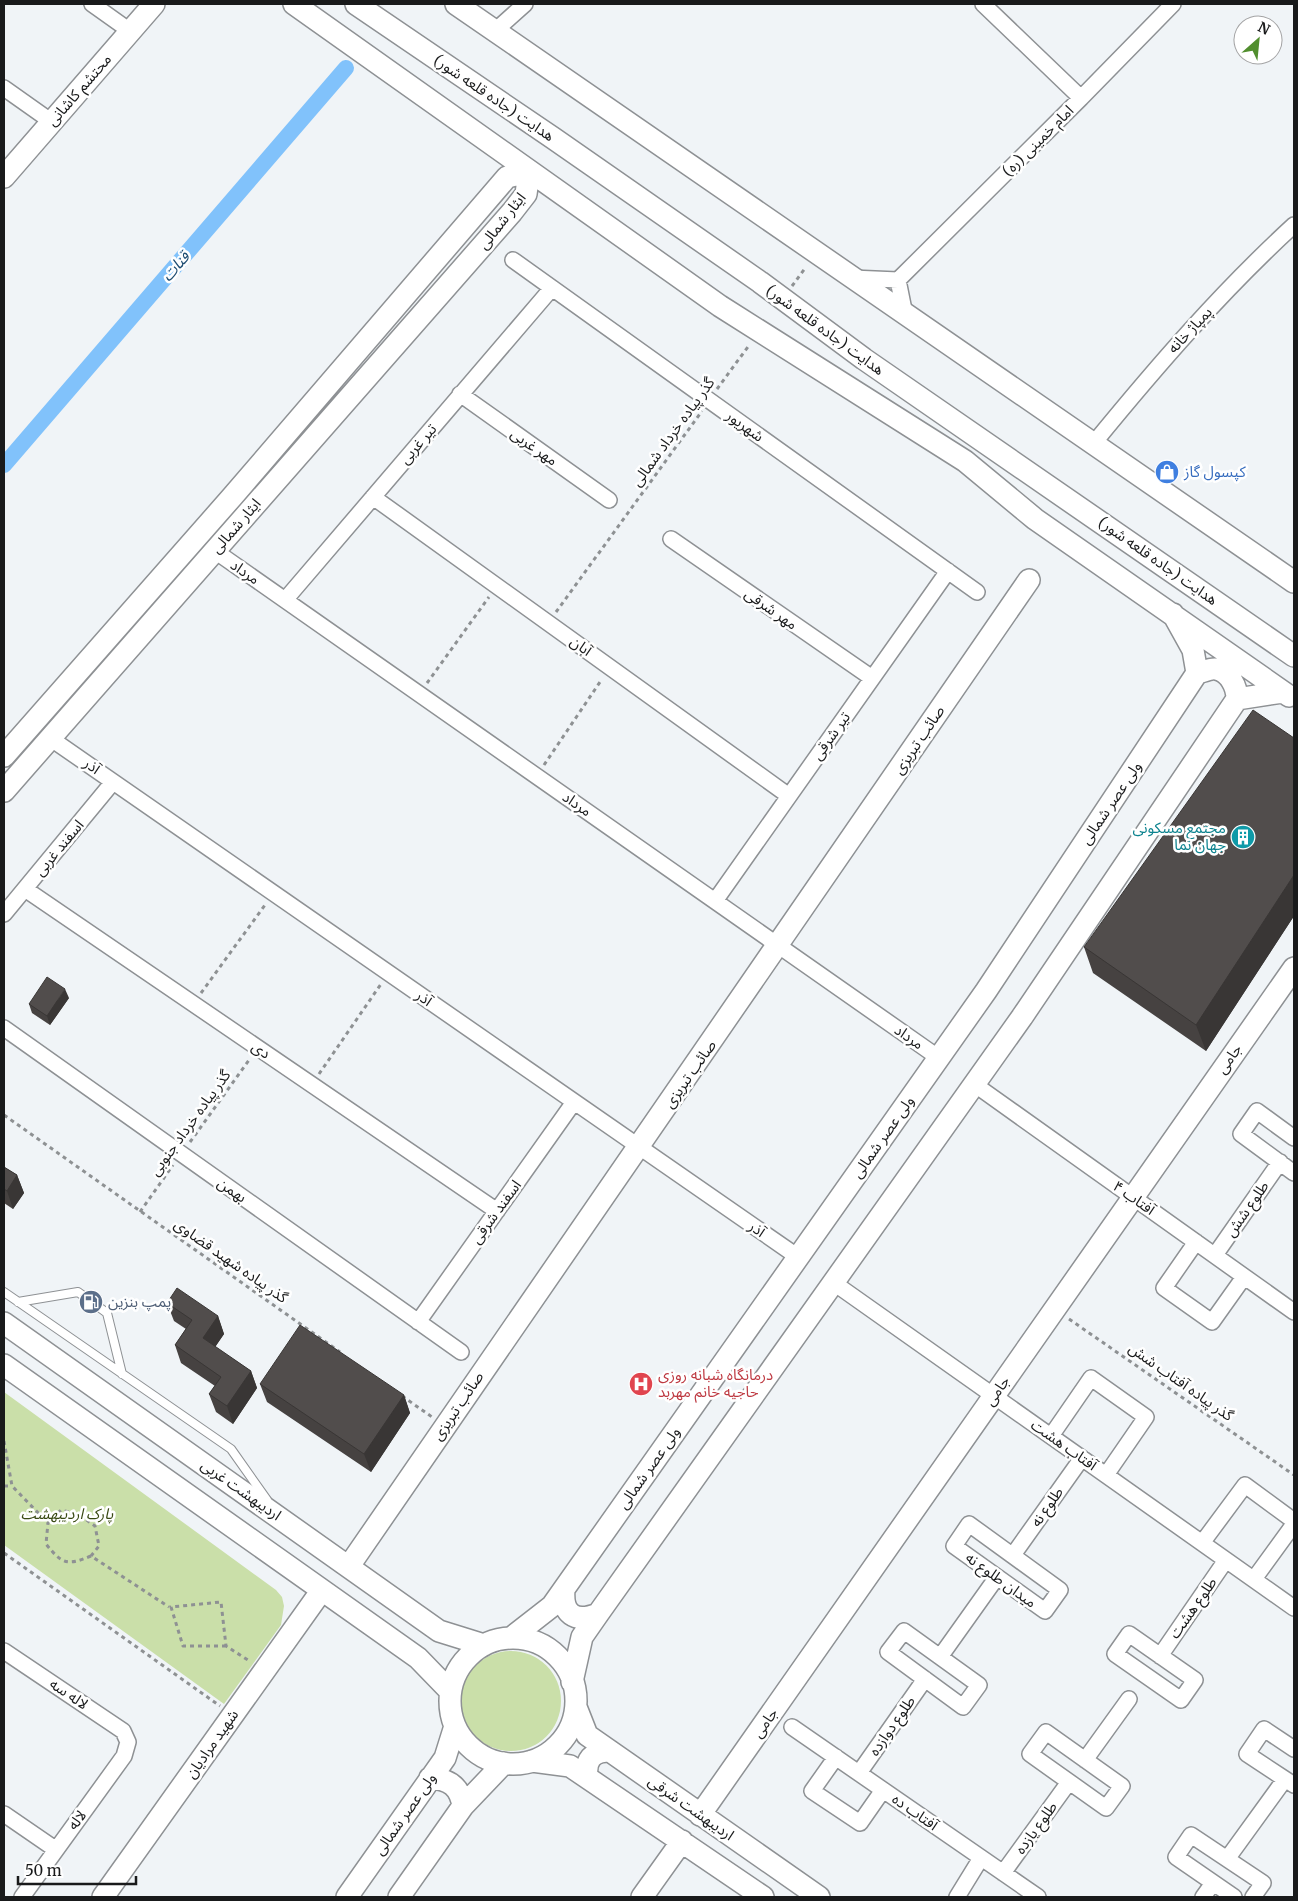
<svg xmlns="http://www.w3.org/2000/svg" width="1298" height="1901" font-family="Merriweather,'Noto Sans Arabic',serif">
<rect width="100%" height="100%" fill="#f0f4f7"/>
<path fill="#cadfa9" d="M4 1392 276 1590 282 1597 284 1606 281 1625 224 1704 4 1545Z
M461 1701a50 50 0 1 1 100 0a50 50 0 1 1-100 0Z"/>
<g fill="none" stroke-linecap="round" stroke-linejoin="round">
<path stroke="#81c2fb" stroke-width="16" d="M4 465 346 68"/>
<g stroke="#8e9194" stroke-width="10">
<path id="lane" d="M4 1292 231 1449 267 1500
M18 1302 78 1292 107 1313 122 1374"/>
</g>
<g stroke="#8e9194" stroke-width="18">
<path id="street" d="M92 4 130 31
M496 30 525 4
M4 88 52 122
M1081 98 1173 4
M513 260 977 592
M852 278 898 280
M898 280 1081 98 983 4
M898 280 905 315
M460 394 609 500
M1094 443C1157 366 1221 292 1294 225
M373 497 789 796
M671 539 872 678
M215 551 939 1058
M285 600 552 288
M50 738 798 1257
M25 889 497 1211
M715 901 948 571
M4 914 113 782
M4 1028 461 1352
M974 1084 1294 1312
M1294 1138 1257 1111 1241 1134 1294 1173
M1196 1242 1164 1288 1212 1322 1244 1277
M1215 1255 1280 1162
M834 1283 1294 1608
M418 1322 574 1102
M1051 1436 1091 1378 1146 1417 1106 1475
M969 1524 1060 1590 1045 1611 954 1546Z
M1202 1543 1245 1485 1294 1521
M1013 1555 1082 1458
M1254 1579 1294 1524
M904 1631 979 1685 963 1707 888 1652Z
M1129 1634 1195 1680 1181 1700 1115 1654Z
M4 1651 123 1731 128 1742 124 1756 22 1897
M1160 1656 1226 1560
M940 1657 997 1577
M792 1727 1038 1897
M1046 1732 1122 1786 1106 1808 1030 1754Z
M1294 1749 1264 1729 1247 1754 1294 1785
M836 1757 812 1791 860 1823 883 1790
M1085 1760 1129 1699
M859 1773 925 1679
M4 1814 55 1849
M1227 1859 1285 1779
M1003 1873 1069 1782
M957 1897 981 1858
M1203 1897 1213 1883
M1234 1897 1176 1857 1191 1835 1263 1883 1253 1897"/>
</g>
<g stroke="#8e9194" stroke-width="24">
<path id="secondary" d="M294 4 720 306 965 461 1035 519 1289 696
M356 4 553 138 760 282 864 359 1294 656
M456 4 1294 582
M4 177 154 4
M1197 673C1202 672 1211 668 1216 669 1230 672 1237 687 1237 699
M4 756 232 497 507 177 529 172 526 194 512 212 4 791
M4 1323 439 1631 484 1645
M4 1365 418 1658 450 1691
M349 1566 1029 580
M564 1589C562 1614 574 1623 598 1614
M511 1638 552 1606 986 991 1197 673 1193 650 1173 614
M450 1701a63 63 0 1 1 126 0a63 63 0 1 1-126 0Z
M572 1682 582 1637 598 1614 1022 1017 1237 699 1283 692
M576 1707 587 1735 819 1897
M532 1761 570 1766 763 1897
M587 1777C585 1760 592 1751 610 1751
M430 1778C450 1779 460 1787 463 1806
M700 1815 1294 968
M103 1897 322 1590
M347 1897 445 1758 455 1726
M399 1897 463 1806 504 1763
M642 1897 682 1841"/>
</g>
<path stroke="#8e9193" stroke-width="3" stroke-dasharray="4 4" stroke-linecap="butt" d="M792 286 806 267
M717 389 750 344
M556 612 702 411
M427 683 489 597
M544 765 602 679
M201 993 265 905
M319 1074 381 984
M4 1115 340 1352
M190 1142 249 1060
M140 1212 173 1165
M1069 1319 1294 1475
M402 1396 432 1417
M4 1441 12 1486 48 1523
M4 1486H12
M4 1553 220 1706
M91 1556C67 1566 62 1564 46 1544L48 1523 61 1510 78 1514 95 1526 99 1546 91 1556 169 1607
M226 1646H183L171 1607 221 1602 226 1646 251 1662"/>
<use href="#lane" stroke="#fff" stroke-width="8"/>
<use href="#street" stroke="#fff" stroke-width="15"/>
<use href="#secondary" stroke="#fff" stroke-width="21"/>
</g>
<path fill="#464241" d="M1294 738V916L1206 1051 1093 973 1084 947Z
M69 998 50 1025 32 1013 29 1004Z
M4 1167 17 1175 24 1193 13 1209 4 1203Z
M167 1303 218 1316 224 1334 215 1347 251 1371 257 1388 233 1424 216 1412 209 1394 215 1386 181 1363 175 1345 186 1329 174 1321Z
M260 1384 404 1395 410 1413 371 1472 267 1402Z"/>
<path fill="#393635" d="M1294 875V916L1206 1051 1196 1025Z
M65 989 69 998 50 1025 47 1016Z
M17 1175 24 1193 13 1209 7 1191Z
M218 1316 224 1334 209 1356 203 1338Z
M251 1371 257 1388 233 1424 227 1406Z
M404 1395 410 1413 371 1472 364 1454Z"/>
<path fill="#514d4c" stroke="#393635" d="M1253 710 1294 738V875L1196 1025 1084 947Z
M47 977 65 989 47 1016 29 1004Z
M4 1167 17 1175 7 1191 4 1189Z
M177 1288 218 1316 203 1338 251 1371 227 1406 209 1394 221 1377 175 1345 192 1320 167 1303Z
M300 1325 404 1395 364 1454 260 1384Z"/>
<defs>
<g id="shop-disc" transform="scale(1.25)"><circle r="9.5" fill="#3f7fe0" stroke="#fff"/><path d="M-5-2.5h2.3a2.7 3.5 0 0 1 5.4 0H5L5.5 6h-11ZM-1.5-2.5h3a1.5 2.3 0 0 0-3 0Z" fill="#fff"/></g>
<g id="building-disc" transform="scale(1.25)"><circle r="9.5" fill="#0f9aa8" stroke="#fff"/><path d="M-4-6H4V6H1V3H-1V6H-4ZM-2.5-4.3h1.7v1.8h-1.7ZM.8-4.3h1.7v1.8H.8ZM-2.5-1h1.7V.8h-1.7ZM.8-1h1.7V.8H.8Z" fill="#fff"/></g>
<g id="fuel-disc" transform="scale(1.25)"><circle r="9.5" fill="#5c6f8a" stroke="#fff"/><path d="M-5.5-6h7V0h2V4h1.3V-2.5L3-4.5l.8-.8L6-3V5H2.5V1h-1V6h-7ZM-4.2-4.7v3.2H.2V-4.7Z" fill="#fff"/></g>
<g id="hospital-disc" transform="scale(1.25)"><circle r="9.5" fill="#e0444e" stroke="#fff"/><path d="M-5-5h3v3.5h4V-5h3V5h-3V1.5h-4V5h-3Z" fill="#fff"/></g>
</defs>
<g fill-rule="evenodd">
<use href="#shop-disc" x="1167" y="472"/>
<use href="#building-disc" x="1243" y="837"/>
<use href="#fuel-disc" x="91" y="1302"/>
<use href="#hospital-disc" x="641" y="1384"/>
</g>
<g text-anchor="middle" stroke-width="5" stroke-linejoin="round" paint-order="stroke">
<g font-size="15" fill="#191a1b" stroke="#fff">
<text transform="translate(79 90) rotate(-49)" y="5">محتشم کاشانی</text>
<text transform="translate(494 98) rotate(34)" y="5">هدایت (جاده قلعه شور)</text>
<text transform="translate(1038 141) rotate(-45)" y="5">امام خمینی (ره)</text>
<text transform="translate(502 221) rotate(-52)" y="5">ایثار شمالی</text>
<text transform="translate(825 330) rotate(36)" y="5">هدایت (جاده قلعه شور)</text>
<text transform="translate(1190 330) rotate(-47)" y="5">پمپاژ خانه</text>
<text transform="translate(745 426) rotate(36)" y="5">شهریور</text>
<text transform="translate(673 432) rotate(-54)" y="5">گذر پیاده خرداد شمالی</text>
<text transform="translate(418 444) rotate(-49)" y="5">تیر غربی</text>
<text transform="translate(534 447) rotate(35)" y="5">مهر غربی</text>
<text transform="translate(236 526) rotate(-49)" y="5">ایثار شمالی</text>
<text transform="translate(1158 561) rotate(35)" y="5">هدایت (جاده قلعه شور)</text>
<text transform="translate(245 572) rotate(35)" y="5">مرداد</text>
<text transform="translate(771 609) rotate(35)" y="5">مهر شرقی</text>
<text transform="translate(581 646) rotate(36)" y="5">آبان</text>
<text transform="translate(831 736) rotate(-55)" y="5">تیر شرقی</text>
<text transform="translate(919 740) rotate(-56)" y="5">صائب تبریزی</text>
<text transform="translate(92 766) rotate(35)" y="5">آذر</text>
<text transform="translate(1111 803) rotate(-56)" y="5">ولی عصر شمالی</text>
<text transform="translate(577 804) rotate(35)" y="5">مرداد</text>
<text transform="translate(59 848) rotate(-50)" y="5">اسفند غربی</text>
<text transform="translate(424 998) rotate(35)" y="5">آذر</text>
<text transform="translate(909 1037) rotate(35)" y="5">مرداد</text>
<text transform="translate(261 1050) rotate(34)" y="5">دی</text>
<text transform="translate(1229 1059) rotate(-55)" y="5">جامی</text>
<text transform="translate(690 1074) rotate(-55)" y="5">صائب تبریزی</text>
<text transform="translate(190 1123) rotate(-54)" y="5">گذر پیاده خرداد جنوبی</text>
<text transform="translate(883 1137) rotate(-55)" y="5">ولی عصر شمالی</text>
<text transform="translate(232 1190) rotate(35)" y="5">بهمن</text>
<text transform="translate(1134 1198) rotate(35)" y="5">آفتاب ۴</text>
<text transform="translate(1247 1209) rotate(-55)" y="5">طلوع شش</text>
<text transform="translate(496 1212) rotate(-54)" y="5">اسفند شرقی</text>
<text transform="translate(757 1229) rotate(35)" y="5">آذر</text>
<text transform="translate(231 1261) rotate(35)" y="5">گذر پیاده شهید قضاوی</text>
<text transform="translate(1181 1382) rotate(35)" y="5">گذر پیاده آفتاب شش</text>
<text transform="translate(997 1391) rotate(-55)" y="5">جامی</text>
<text transform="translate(458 1406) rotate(-56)" y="5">صائب تبریزی</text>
<text transform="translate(1064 1445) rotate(35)" y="5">آفتاب هشت</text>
<text transform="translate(649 1468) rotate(-55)" y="5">ولی عصر شمالی</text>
<text transform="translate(241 1490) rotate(35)" y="5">اردیبهشت غربی</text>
<text transform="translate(1047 1507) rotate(-55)" y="5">طلوع نه</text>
<text transform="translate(1001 1580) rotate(36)" y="5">میدان طلوع نه</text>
<text transform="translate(1193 1608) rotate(-55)" y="5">طلوع هشت</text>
<text transform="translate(69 1694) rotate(34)" y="5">لاله سه</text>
<text transform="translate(765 1723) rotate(-55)" y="5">جامی</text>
<text transform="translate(892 1726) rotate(-55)" y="5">طلوع دوازده</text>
<text transform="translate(212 1744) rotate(-55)" y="5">شهید مرادیان</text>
<text transform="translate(691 1808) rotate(35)" y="5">اردیبهشت شرقی</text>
<text transform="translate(915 1812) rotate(35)" y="5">آفتاب ده</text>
<text transform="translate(405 1814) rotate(-55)" y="5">ولی عصر شمالی</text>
<text transform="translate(77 1820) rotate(-53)" y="5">لاله</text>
<text transform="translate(1036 1828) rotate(-54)" y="5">طلوع یازده</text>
</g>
<g font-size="15" fill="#366cbe" stroke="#fff" text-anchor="start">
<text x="1184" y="477">کپسول گاز</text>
</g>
<g font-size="15" fill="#0d838f" stroke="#fff" text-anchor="end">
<text x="1226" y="833">مجتمع مسکونی<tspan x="1226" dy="17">جهان نما</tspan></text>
</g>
<g font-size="15" fill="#4e5e75" stroke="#fff" text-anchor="start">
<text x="108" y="1307">پمپ بنزین</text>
</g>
<g font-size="15" fill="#be3a42" stroke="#fff" text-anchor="start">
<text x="658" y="1380">درمانگاه شبانه‌ روزی<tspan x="658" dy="17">حاجیه‌ خانم مهربد</tspan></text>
</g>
<g font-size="15" font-style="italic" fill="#384912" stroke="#fff">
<text x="67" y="1519">پارک اردیبهشت</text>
</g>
<g font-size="16" font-style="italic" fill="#1e4d72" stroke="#fff">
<text transform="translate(175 266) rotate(-49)" y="6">قنات</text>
</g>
</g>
<rect width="1298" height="1901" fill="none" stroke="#191a1b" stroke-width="10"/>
<g transform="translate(1258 40) rotate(27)"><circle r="24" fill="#ffffff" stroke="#a3a3a4"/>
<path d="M0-4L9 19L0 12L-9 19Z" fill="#518e2e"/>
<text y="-8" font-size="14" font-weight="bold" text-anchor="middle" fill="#191a1b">N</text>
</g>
<path d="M18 1876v8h118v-8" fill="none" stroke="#191a1b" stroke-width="2.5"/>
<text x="25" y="1876" font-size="15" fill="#191a1b" stroke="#ffffff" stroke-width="4" paint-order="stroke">50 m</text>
</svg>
